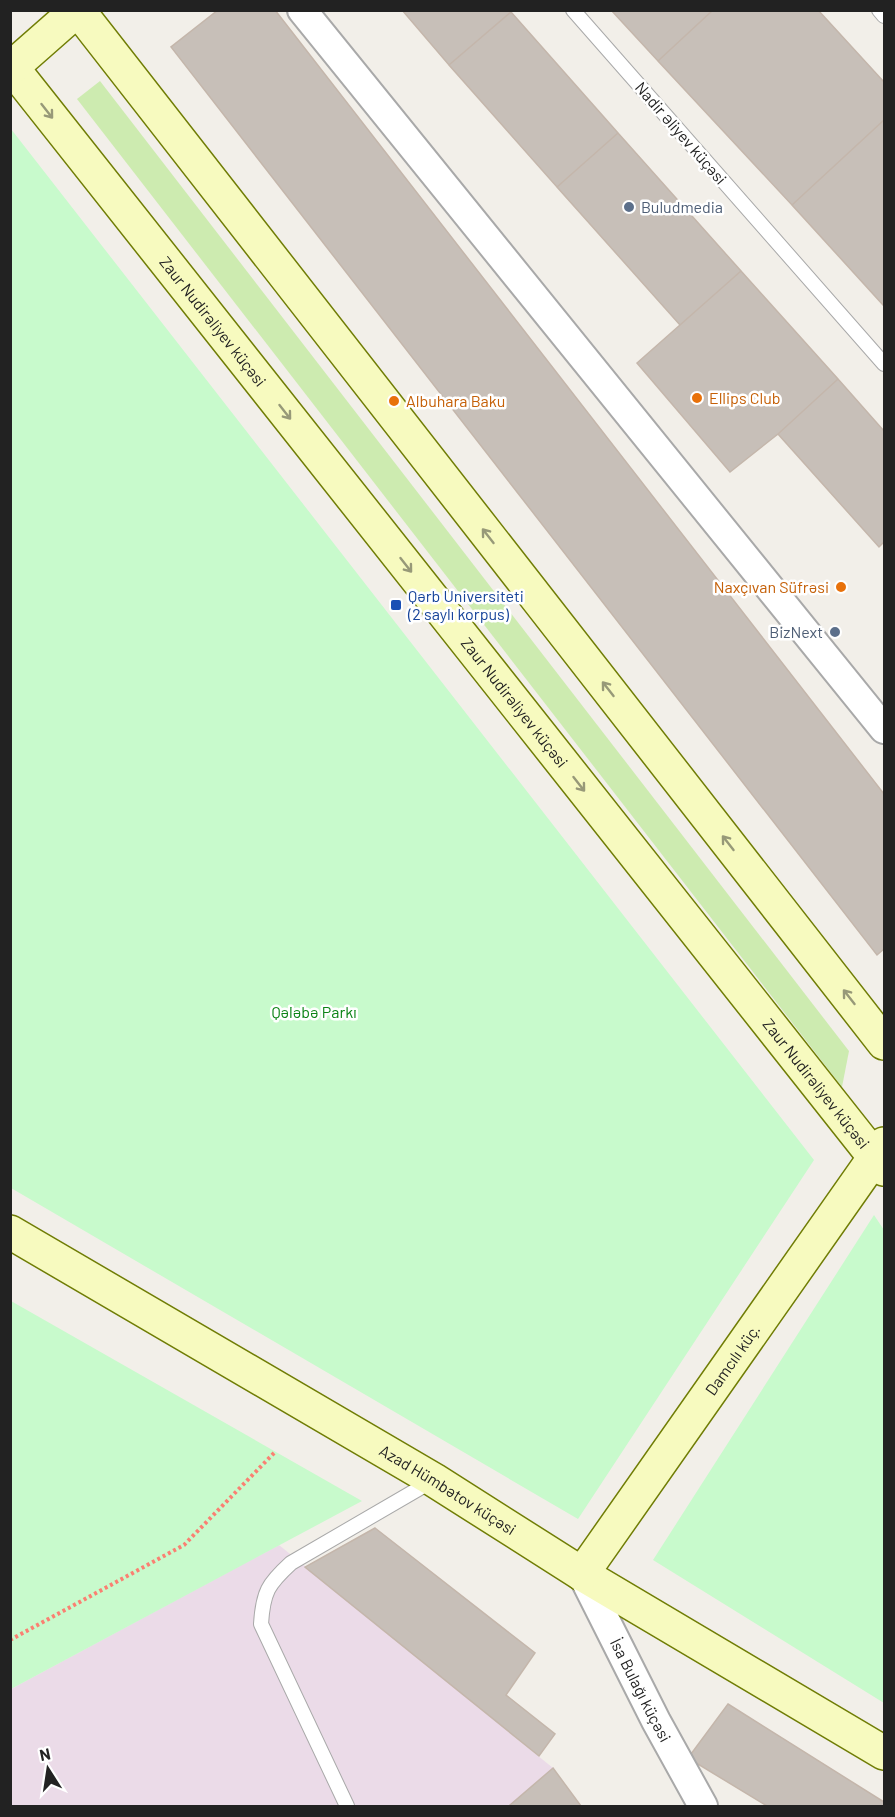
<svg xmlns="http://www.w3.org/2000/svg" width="895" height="1817" font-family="Barlow,sans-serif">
<rect width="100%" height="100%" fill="#f2efe9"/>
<path fill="#ebdbe8" d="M279 1545 553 1768 509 1806H11V1689Z"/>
<path fill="#cdebb0" d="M100 81 849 1051 842 1087 77 99Z"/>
<path fill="#c8facc" d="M11 129 814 1160 578 1519 11 1188Z
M874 1215 884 1230V1703L653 1560Z
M11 1301 362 1501 11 1689Z"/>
<path fill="#c7bfb8" stroke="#c4b6ab" stroke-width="1.5" d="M218 10H275L884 794V949L877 955 171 47Z
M402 10H510L511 12 449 65Z
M611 10H713L658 61Z
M713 10H818L884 82V120L792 205 658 61Z
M511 12 618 133 557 187 449 65Z
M884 120V306L792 205Z
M618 133 741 271 680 325 557 187Z
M741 271 838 379 778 434 730 472 637 363Z
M838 379 884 431V542L879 547 778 434Z
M375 1528 535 1653 506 1695 555 1734 539 1756 305 1567Z
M728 1704 884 1802V1806H767L688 1758Z
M553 1768 581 1806H509Z"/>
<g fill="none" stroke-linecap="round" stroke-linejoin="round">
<g stroke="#a9a9a9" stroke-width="16">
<path id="lane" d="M573 10 884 364
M879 10 884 16
M347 1806 261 1624C263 1592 268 1584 291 1563L432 1481"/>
</g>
<g stroke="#a9a9a9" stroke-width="32">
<g id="street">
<path d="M302 10 884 729"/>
<path id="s1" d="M582 1574 656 1721 703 1806"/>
</g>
</g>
<g stroke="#707d05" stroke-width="36">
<g id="secondary">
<path d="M78 10 884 1043"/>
<path id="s2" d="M10 65 884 1169"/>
<path d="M10 69 77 10"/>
<path id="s3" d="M10 1232 434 1480 582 1574 884 1753"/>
<path id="s4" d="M582 1574 884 1144"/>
</g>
</g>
<path stroke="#fa8072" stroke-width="4" stroke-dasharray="3 3" stroke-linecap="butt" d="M10 1640 184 1545 276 1451"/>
<use href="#lane" stroke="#fff" stroke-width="14"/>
<use href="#street" stroke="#fff" stroke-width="28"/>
<use href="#secondary" stroke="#f7fabf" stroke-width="33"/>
</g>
<defs><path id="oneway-shaft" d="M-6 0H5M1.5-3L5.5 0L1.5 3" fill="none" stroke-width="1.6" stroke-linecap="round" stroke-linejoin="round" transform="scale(1.5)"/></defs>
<g stroke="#979978">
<use href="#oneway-shaft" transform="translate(47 111) rotate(52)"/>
<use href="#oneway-shaft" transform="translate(285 412) rotate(52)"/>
<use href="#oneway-shaft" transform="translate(488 536) rotate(-128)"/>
<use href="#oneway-shaft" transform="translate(406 565) rotate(52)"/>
<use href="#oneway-shaft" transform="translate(608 689) rotate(-128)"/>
<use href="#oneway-shaft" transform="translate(579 784) rotate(52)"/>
<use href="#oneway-shaft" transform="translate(728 843) rotate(-128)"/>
<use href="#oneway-shaft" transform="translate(849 997) rotate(-128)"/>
</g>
<g fill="#5c6f8a" stroke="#fff" stroke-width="2">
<circle cx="629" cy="207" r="6"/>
<circle cx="835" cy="632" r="6"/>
</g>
<g fill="#e8710a" stroke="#fff" stroke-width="2">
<circle cx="697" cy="398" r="6"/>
<circle cx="394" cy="401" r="6"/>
<circle cx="841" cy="587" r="6"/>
</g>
<rect fill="#1a4fb4" stroke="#fff" stroke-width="2" x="390" y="599" width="12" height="12" rx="3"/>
<g text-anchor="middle" stroke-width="5" stroke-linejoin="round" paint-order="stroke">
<g font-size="16" fill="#222" stroke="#fff">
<text transform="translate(681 133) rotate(49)" y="6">Nadir Əliyev küçəsi</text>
<text dy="6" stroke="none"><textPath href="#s2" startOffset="327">Zaur Nudirəliyev küçəsi</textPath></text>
<text dy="6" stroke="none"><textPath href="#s2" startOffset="813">Zaur Nudirəliyev küçəsi</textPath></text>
<text dy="6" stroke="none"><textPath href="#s2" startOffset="1299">Zaur Nudirəliyev küçəsi</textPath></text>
<text dy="6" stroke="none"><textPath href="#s4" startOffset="262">Damcılı küç.</textPath></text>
<text dy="6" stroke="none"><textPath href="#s3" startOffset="508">Azad Hümbətov küçəsi</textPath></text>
<text dy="6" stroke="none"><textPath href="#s1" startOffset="130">İsa Bulağı küçəsi</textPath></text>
</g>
<g font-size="16" fill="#4e5e75" stroke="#fff" text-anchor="start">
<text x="641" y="213">Buludmedia</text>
<text x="823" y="638" text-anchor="end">BizNext</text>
</g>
<g font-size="16" fill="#c56008" stroke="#fff" text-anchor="start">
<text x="709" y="404">Ellips Club</text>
<text x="406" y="407">Albuhara Baku</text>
<text x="829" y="593" text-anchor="end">Naxçıvan Süfrəsi</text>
</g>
<g font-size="16" fill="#164399" stroke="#fff" text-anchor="start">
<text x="408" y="602">Qərb Universiteti<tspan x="408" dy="18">(2 saylı korpus)</tspan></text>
</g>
<g font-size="16" fill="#0c8416" stroke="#fff">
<text x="314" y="1018">Qələbə Parkı</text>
</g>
</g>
<rect width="895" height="1817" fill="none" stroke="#222222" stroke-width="24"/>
<g transform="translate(48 1769) rotate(348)" stroke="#ffffff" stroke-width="4.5" paint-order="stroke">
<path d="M0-4.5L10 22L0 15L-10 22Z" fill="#222222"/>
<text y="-9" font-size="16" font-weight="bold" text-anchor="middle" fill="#222222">N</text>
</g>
</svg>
